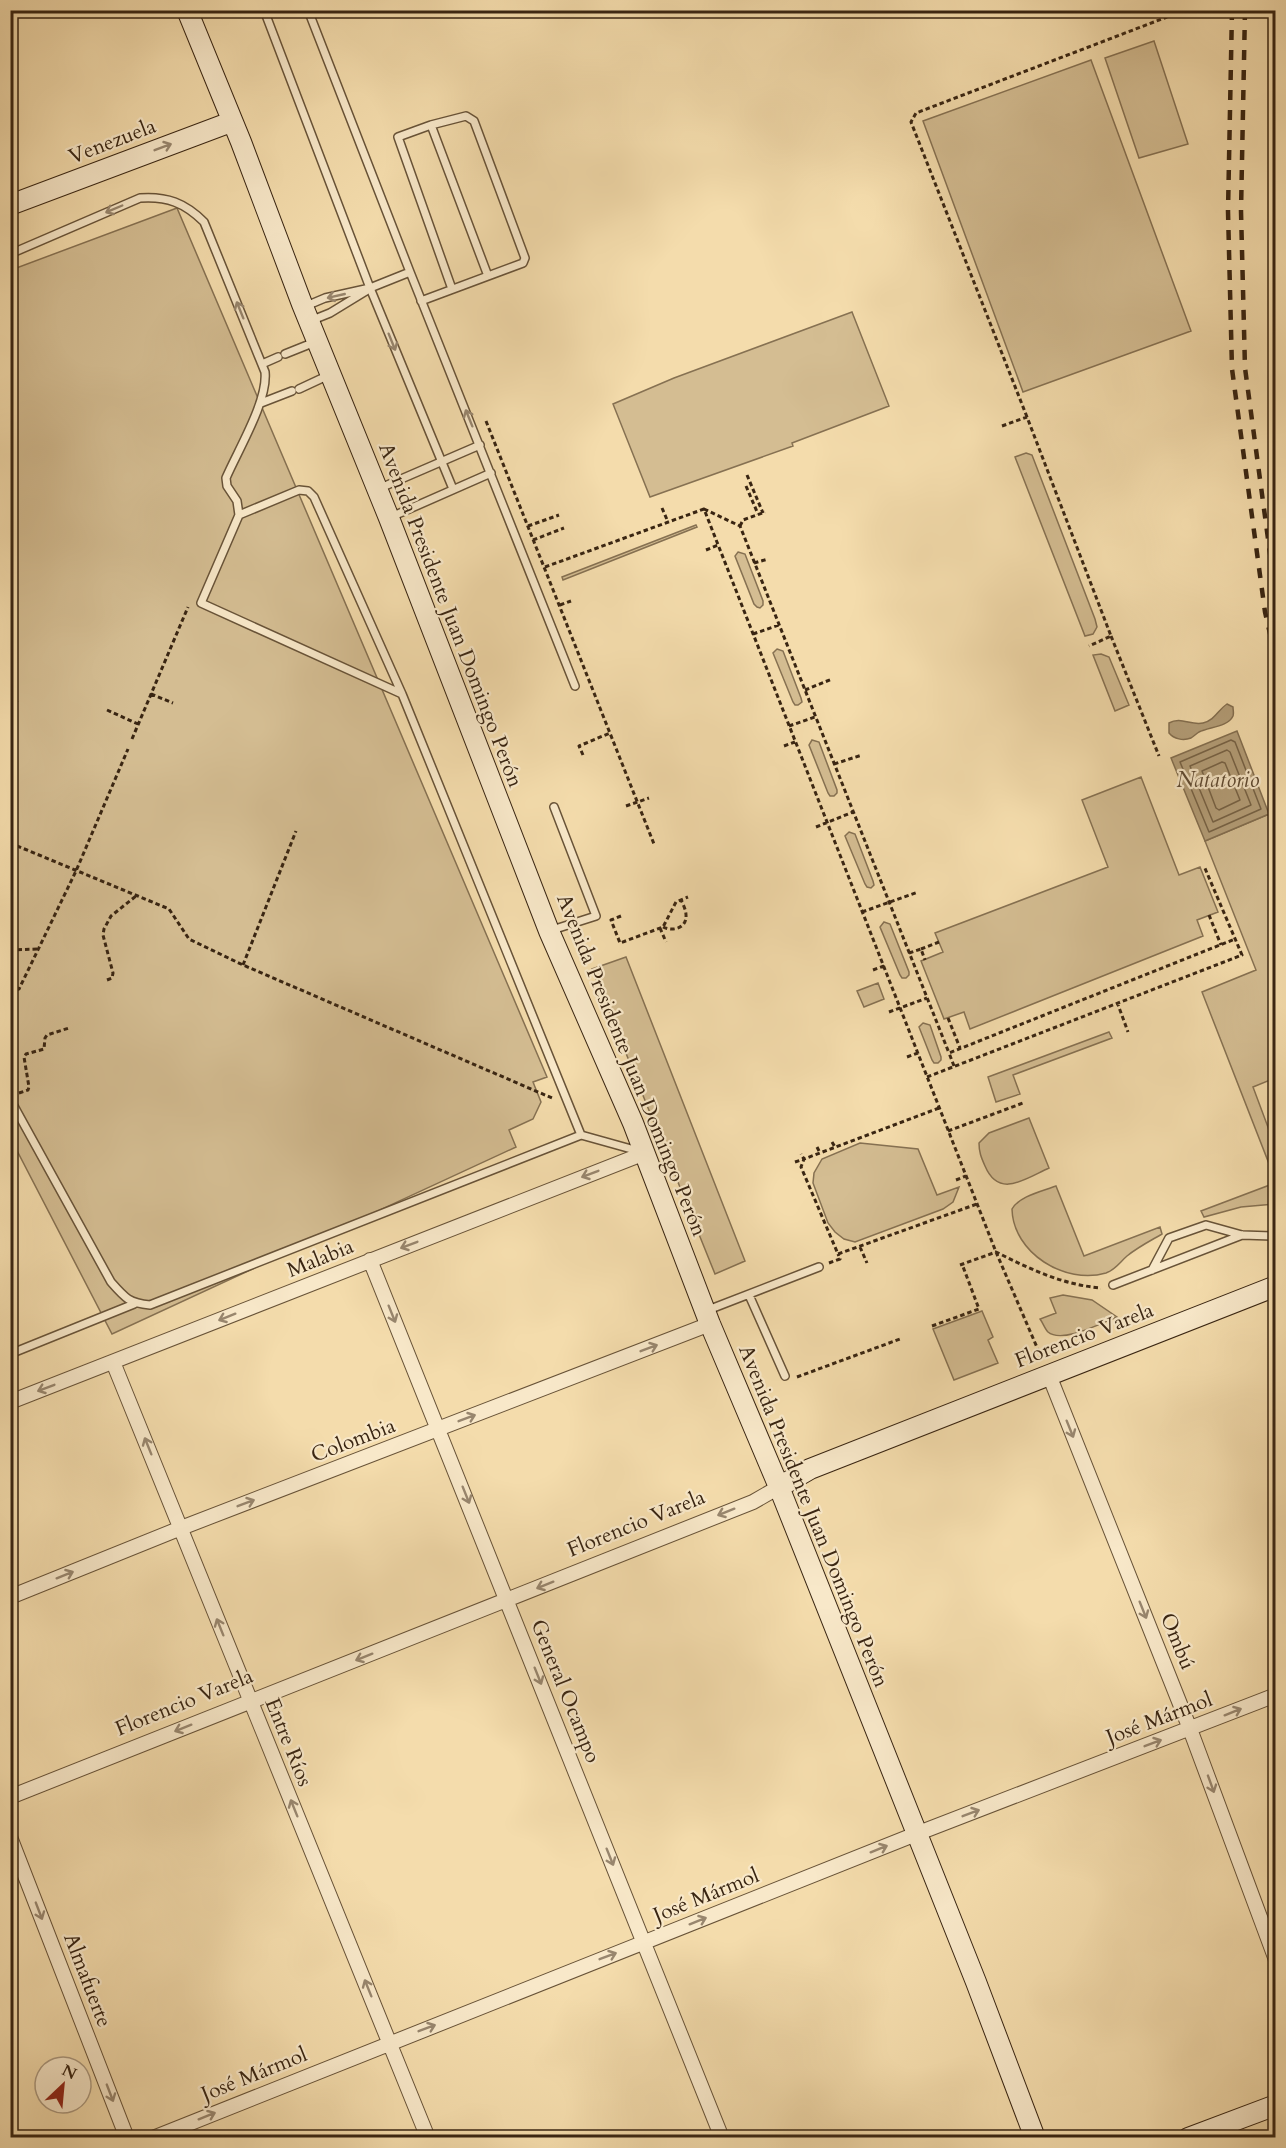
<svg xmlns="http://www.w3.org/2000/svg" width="1286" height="2148" font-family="Cardo,serif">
<rect width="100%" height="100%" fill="#f4dcac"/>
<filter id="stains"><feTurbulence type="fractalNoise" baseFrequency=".00333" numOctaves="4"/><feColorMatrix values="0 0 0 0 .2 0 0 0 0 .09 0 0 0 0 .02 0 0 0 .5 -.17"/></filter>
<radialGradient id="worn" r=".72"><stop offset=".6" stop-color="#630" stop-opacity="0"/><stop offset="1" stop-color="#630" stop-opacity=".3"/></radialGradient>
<path fill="#d4bd92" stroke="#867152" stroke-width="1.5" d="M1154 41 1188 144 1139 158 1105 58Z
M1091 60 1191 331 1023 392 923 121Z
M177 208 547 1077 533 1082 541 1102 533 1119 509 1130 516 1147 112 1334 11 1139 10 1102 102 1269 11 1094V270Z
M852 312 889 406 792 443 793 446 650 497 613 404 674 378Z
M1026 453 1032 455 1095 619 1097 627 1093 634 1085 636 1015 457Z
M696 525 697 527 563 580 562 577Z
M738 552 745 554 763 601V605L760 608 757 607 754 604 735 556Z
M777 649 783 651 801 698 802 702 798 705H795L793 702 773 653Z
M1101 654 1109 657 1129 705 1115 711 1093 655Z
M812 740 819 742 837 790V793L834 796H830L828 793 809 745Z
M1141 777 1179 875 1200 867 1218 912 1197 920 1203 936 970 1029 964 1012 944 1019 921 961 943 952 935 933 1108 867 1082 800Z
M1269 814 1276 834 1275 1078 1253 1087 1275 1146V1179L1202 992 1256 970 1205 841Z
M849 832 855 834 873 881 874 885 871 888 867 887 865 884 845 836Z
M884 922 890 924 909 972V975L906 978H902L900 975 880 927Z
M626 957 745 1261 715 1274 592 969Z
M878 983 884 999 864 1007 857 991Z
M923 1023 930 1025 941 1057V1060L938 1063H934L932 1060 919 1027Z
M1109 1032 1112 1038 1013 1075 1020 1094 996 1102 988 1077Z
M1029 1118 1049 1168C1025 1179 999 1199 985 1166 981 1157 979 1152 979 1143L989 1133Z
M860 1143 918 1149 937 1195 959 1187 953 1202 943 1209 855 1242 844 1239 835 1232 828 1223 813 1183 814 1173 822 1159Z
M1275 1183V1204L1241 1207 1204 1217 1201 1211Z
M1056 1186 1084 1256 1160 1227 1162 1234C1150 1241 1138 1247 1127 1256 1120 1262 1115 1270 1106 1273 1065 1285 1013 1253 1012 1209 1019 1196 1043 1191 1056 1186Z
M1063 1295 1092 1300 1117 1317C1101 1323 1062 1344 1048 1332 1045 1329 1043 1323 1040 1319L1056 1313 1050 1298Z
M982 1311 993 1337 988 1340 998 1363 954 1380 933 1329Z"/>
<path fill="#b49e78" stroke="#836e4f" stroke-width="1.5" d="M1227 704 1233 707C1233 710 1234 713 1233 716 1228 727 1208 727 1199 732 1196 734 1194 736 1191 738 1183 741 1174 739 1169 733V723C1181 716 1191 726 1203 723 1215 720 1218 710 1227 704Z
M1237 731 1269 814 1205 841 1171 758Z"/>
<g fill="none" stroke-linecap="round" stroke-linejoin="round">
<path stroke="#766245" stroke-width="1.5" d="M1231 740 1235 742 1261 809 1209 832 1180 762Z
M1227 750 1230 752 1251 805 1213 822 1190 766Z
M1222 762 1225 763 1240 800 1219 810 1216 808 1202 771Z"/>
<g stroke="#685338" stroke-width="10">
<path id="lane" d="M264 10 370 288 453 489
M308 10 410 272 575 686
M431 125 488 276
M10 254 140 198C167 196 185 203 204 222L265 372C268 401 238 450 226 478L227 486 237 501 239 515 201 603 402 694 314 497 308 491 299 490 239 515
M421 301 523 263 525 258 474 121 466 116 431 125 398 137 452 289
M306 306 325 298 370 288 410 272
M310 321 330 313 366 291
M285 354 315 342
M262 364 278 357
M299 389 329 375
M261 403 292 391
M378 489 480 445
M391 517 491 473
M402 694 581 1135
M552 930 596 916 554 807
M10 1099 111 1282C125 1298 129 1303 150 1305L581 1135
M581 1135 642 1152
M1152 1270 1169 1238 1206 1225 1242 1235 1276 1236
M1113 1285 1242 1235
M749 1295 785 1376
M708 1310 819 1267
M10 1354 134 1304"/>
</g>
<g stroke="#685338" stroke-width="16">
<path id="street" d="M370 1260 722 2138
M113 1362 428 2138
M1049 1375 1190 1729 1276 1960
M10 1402 645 1153
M10 1597 181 1528 710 1324
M10 1797 753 1502 779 1487
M10 1837 127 2138
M153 2138 916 1834 1276 1695"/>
</g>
<g stroke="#392512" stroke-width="22">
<path id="secondary" d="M187 10 241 142 302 304 389 518 549 931 633 1123 710 1324 779 1487 976 1982 1035 2138
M10 205 231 122
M779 1487 810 1469 1276 1286
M1188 2138 1276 2105"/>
</g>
<path stroke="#392512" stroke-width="3" stroke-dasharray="4.5 3" stroke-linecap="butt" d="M1027 417 911 122 916 113 1167 17
M486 421 654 844
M1002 426 1027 417 1111 636 1089 646
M747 475 763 513
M746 486 758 514
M662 508 668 522
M704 509 740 526 949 1053
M528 526 559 515
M740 526 743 520 765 512
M533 540 564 528
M706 550 718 545
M754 563 768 559
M545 567 704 509 996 1252 1042 1359
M560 605 571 601
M753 634 779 625
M1111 636 1159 756
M805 690 832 679
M151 694 173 703
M107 710 138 724
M10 717 17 701
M789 726 815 717
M132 739 188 607
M784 746 795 742
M583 755 579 746 610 733
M834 764 862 755
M626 806 649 798
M816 827 853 812
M10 843 169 909 189 939 243 965 552 1098
M862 912 918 892
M1209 915 1221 945
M621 916 611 920 620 943 663 927 676 902 688 897
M663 927C673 932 687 928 686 915 686 910 683 904 681 900
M660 928 666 942
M921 949 939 942
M10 950 38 949
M909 953 921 949 925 960
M243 965 296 831
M873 970 884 966
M107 980 112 978 113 973 103 935 104 929 111 916 136 896
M10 993 19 989 76 871 128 749
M1117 1002 1128 1032
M889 1012 927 998
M948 1018 960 1048
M907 1057 918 1053
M954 1066 949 1053 1235 939
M927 1077 1242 955 1204 866
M19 1093 28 1090 29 1087 24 1057 26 1054 44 1049 45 1038 47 1035 69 1028
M939 1108 804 1159 801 1167 838 1254 977 1204
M948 1131 1023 1103
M832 1142 835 1147
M817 1147 820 1153
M795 1162 804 1159 801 1154
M956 1180 966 1176
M860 1247 867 1263
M829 1263 840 1259 838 1254
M960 1265 996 1252C1030 1269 1063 1285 1101 1288
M932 1326 979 1309 962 1264
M797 1377 900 1339"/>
<use href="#lane" stroke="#f8e8c9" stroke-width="7"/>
<use href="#street" stroke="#f8e8c9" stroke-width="14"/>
<use href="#secondary" stroke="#f8e8c9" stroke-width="20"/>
<path stroke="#392512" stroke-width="4.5" stroke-dasharray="10 10" stroke-linecap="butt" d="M1232 10 1228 211 1232 369 1265 612 1276 660
M1245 10 1241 211 1245 368 1276 598"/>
</g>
<defs><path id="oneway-shaft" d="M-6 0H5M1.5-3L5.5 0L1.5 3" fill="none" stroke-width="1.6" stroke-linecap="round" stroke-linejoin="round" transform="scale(1.5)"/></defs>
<g stroke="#98866e">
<use href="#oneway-shaft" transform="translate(163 147) rotate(-21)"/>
<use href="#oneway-shaft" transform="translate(114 209) rotate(157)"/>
<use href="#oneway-shaft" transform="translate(336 296) rotate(167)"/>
<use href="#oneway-shaft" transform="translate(240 310) rotate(-112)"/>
<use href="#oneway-shaft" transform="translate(392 342) rotate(68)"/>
<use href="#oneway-shaft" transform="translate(469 418) rotate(-112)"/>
<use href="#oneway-shaft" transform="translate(590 1174) rotate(159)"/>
<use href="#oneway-shaft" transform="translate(409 1245) rotate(159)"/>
<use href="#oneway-shaft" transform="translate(392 1314) rotate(68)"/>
<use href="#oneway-shaft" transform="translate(227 1317) rotate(158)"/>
<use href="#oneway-shaft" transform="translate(649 1348) rotate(-21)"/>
<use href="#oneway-shaft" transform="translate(46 1388) rotate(159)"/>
<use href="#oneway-shaft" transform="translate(467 1418) rotate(-21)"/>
<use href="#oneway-shaft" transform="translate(1070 1429) rotate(68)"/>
<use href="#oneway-shaft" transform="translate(148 1446) rotate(-112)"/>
<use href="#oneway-shaft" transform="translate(466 1495) rotate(68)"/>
<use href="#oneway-shaft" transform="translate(246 1503) rotate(-21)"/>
<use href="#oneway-shaft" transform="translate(726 1512) rotate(158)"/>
<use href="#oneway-shaft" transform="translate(65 1575) rotate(-22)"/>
<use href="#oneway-shaft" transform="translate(545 1585) rotate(158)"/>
<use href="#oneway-shaft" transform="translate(1143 1610) rotate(68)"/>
<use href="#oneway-shaft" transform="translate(220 1627) rotate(-112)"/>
<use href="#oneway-shaft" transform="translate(364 1657) rotate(158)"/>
<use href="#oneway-shaft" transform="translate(538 1676) rotate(68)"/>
<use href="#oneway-shaft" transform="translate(1233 1712) rotate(-22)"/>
<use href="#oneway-shaft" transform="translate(183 1728) rotate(158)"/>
<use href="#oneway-shaft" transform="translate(1153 1743) rotate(-21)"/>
<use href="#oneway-shaft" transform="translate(1211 1784) rotate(70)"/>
<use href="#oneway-shaft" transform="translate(294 1808) rotate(-112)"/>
<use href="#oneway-shaft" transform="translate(971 1813) rotate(-21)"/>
<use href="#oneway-shaft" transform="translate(879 1849) rotate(-22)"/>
<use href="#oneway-shaft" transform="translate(610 1857) rotate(68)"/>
<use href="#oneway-shaft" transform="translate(39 1911) rotate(69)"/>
<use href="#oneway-shaft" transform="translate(698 1921) rotate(-22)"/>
<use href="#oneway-shaft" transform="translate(608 1956) rotate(-21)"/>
<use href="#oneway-shaft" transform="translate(368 1988) rotate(-112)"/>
<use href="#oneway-shaft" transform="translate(427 2028) rotate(-21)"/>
<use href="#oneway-shaft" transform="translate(110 2093) rotate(69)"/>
<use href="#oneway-shaft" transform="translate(207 2116) rotate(-22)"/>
</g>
<g text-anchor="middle" stroke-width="4.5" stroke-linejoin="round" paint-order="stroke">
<g font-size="21" fill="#392512" stroke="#f8e8c9">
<text transform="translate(112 141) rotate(-21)" y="7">Venezuela</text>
<text transform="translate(451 615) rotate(69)" y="7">Avenida Presidente Juan Domingo Perón</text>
<text transform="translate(632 1065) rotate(68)" y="7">Avenida Presidente Juan Domingo Perón</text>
<text transform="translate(320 1258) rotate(-22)" y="7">Malabia</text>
<text transform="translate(1084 1335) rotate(-21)" y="7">Florencio Varela</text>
<text transform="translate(353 1440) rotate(-21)" y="7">Colombia</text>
<text transform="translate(814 1516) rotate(68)" y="7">Avenida Presidente Juan Domingo Perón</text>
<text transform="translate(636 1523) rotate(-22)" y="7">Florencio Varela</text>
<text transform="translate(1178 1641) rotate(68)" y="7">Ombú</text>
<text transform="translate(566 1691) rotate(68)" y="7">General Ocampo</text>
<text transform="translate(184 1702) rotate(-22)" y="7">Florencio Varela</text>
<text transform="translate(1159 1718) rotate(-21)" y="7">José Mármol</text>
<text transform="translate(289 1742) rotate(68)" y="7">Entre Ríos</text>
<text transform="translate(706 1895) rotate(-22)" y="7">José Mármol</text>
<text transform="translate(88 1980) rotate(69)" y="7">Almafuerte</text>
<text transform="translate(254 2074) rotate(-22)" y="7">José Mármol</text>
</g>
<g font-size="22" font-style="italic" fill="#5e4931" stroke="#f8e8c9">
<text x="1218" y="787">Natatorio</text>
</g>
</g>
<rect width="1286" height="2148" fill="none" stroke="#f4dcac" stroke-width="36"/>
<rect x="12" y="12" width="1262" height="2124" fill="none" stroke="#392512" stroke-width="3"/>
<rect x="18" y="18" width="1250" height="2112" fill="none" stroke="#392512" stroke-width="1.5"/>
<g transform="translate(63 2085) rotate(26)"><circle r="28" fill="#f8e8c9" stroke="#ac9a80" stroke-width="1.5"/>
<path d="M0-4.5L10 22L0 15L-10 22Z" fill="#8f2418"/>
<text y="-9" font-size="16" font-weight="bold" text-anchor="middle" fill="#392512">N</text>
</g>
<rect width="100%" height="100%" filter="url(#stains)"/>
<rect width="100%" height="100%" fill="url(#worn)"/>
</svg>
